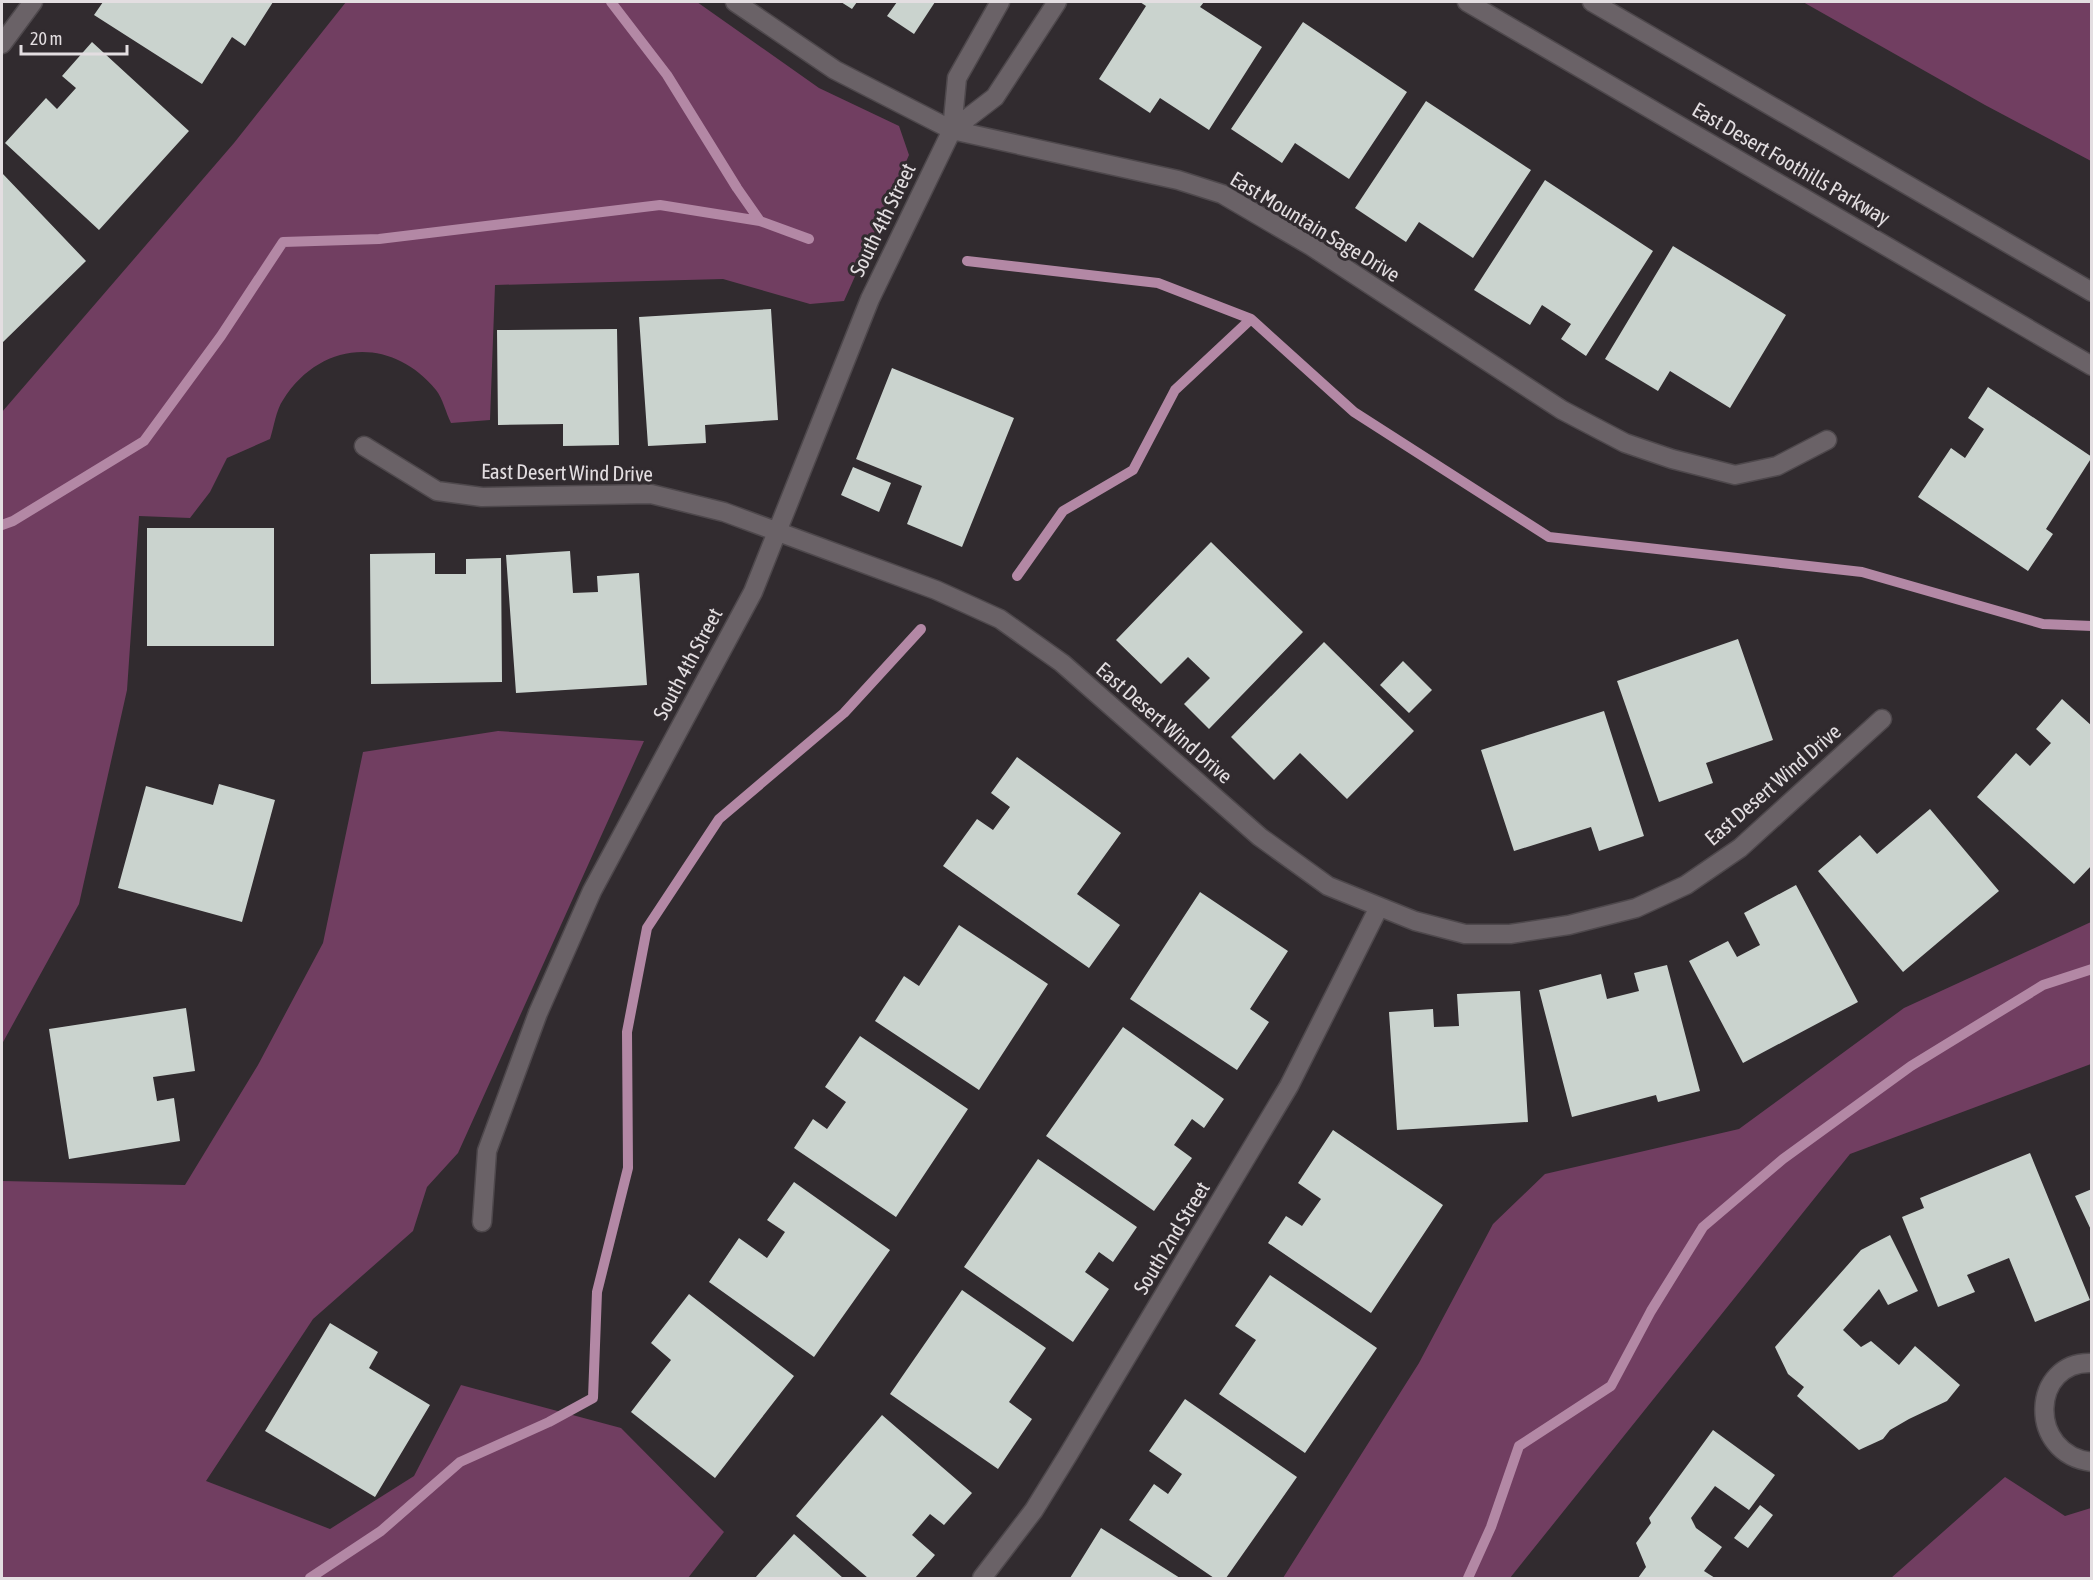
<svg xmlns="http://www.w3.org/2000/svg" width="2093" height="1580" font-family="'Asap Condensed',sans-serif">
<rect width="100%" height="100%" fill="#312b2f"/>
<path fill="#713e61" d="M346 2H697L819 88 899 126 909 155 844 301 810 304 723 279 495 285 490 420 451 423C446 413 443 399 436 390 391 335 320 341 283 400 276 410 274 427 270 439L227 458 210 492 190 518 139 516 127 690 79 904 2 1044V412L234 143Z
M1803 2H2091V161L1985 105Z
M498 731 644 741 458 1153 427 1187 413 1231 313 1319 206 1481 330 1529 414 1476 461 1385 621 1428 724 1532 688 1578H2V1181L185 1185 258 1065 323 943 363 752Z
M2091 922V1064L1850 1154 1510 1578H1283L1419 1363 1493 1224 1545 1174 1739 1129 1904 1008Z
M2005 1477 2065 1516 2091 1508V1578H1891Z"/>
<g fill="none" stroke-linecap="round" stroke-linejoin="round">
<path stroke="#b388a5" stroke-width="10" d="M611 2 667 75 737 188 760 221
M967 261 1158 283 1251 319 1354 412 1549 537 1862 572 2043 624 2092 626
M2 525 13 521 144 441 221 336 283 242 379 239 660 205 760 221 809 239
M1017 576 1063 511 1133 470 1175 390 1251 319
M310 1578 381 1531 460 1462 549 1422 593 1398 597 1292 628 1168 627 1032 647 928 719 819 844 713 921 629
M1468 1578 1491 1527 1519 1446 1611 1386 1651 1311 1703 1227 1783 1159 1911 1066 2043 985 2092 969"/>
</g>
<path fill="#cad3ce" d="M103 2H273L245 46 232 37 202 84 94 15Z
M841 2H857L852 9Z
M897 2H935L914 34 887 16Z
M1140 2H1204L1200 7 1262 47 1209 130 1160 98 1150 113 1099 79 1146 6Z
M1303 22 1407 92 1349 179 1295 143 1282 163 1231 129Z
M92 42 189 131 99 230 5 143 46 98 57 109 76 88 62 76Z
M1426 101 1531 170 1473 258 1419 222 1406 242 1355 208Z
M2 173 86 261 2 343Z
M1545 180 1653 251 1586 356 1561 339 1571 324 1542 305 1530 325 1474 290Z
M1673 246 1786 315 1730 408 1670 371 1658 391 1605 359Z
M771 309 778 420 705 425 706 443 648 446 639 317Z
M617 329 619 445 563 446V424L498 425 497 330Z
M892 368 1014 418 962 547 907 524 922 486 856 459Z
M1988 387 2092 457 2046 529 2053 534 2028 571 1918 497 1951 448 1965 458 1984 429 1968 418Z
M853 467 891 483 879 512 841 495Z
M147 528H274V646H147Z
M1211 542 1303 632 1209 729 1184 704 1210 678 1188 657 1161 684 1116 640Z
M570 551 573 593 598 592 597 576 639 573 647 685 516 693 506 555Z
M435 553V574H466V559L501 558 502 682 371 684 370 554Z
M1738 639 1773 740 1706 763 1713 783 1659 802 1617 681Z
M1324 642 1414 731 1347 799 1300 753 1274 780 1231 737Z
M1403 661 1432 690 1409 713 1380 685Z
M2062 699 2092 726V865L2074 884 1977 797 2016 753 2030 766 2051 743 2036 729Z
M1604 711 1644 836 1599 851 1591 827 1514 851 1481 750Z
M1017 757 1121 833 1077 894 1120 925 1089 968 943 866 977 819 993 830 1010 807 991 793Z
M219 784 275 800 242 922 118 888 146 786 213 805Z
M1930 809 1999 891 1903 972 1818 871 1860 835 1877 854Z
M1796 885 1858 1002 1743 1063 1689 961 1728 941 1737 957 1760 945 1744 913Z
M1200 892 1288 951 1250 1009 1269 1022 1237 1070 1130 999Z
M959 925 1048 984 979 1090 875 1021 904 976 919 986Z
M1667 965 1700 1091 1658 1102 1656 1095 1572 1117 1539 990 1601 974 1607 999 1639 991 1634 973Z
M1520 991 1528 1122 1397 1130 1389 1012 1433 1009 1434 1027 1459 1026 1457 994Z
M186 1008 195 1071 153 1077 157 1101 174 1098 180 1141 69 1159 49 1029Z
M1123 1027 1224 1099 1204 1128 1192 1119 1174 1145 1192 1158 1154 1211 1046 1136Z
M860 1036 968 1109 896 1217 794 1148 813 1119 827 1129 846 1102 825 1087Z
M1333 1130 1443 1205 1371 1313 1268 1243 1286 1216 1302 1226 1321 1199 1298 1183Z
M2030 1153 2090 1300 2035 1322 2009 1258 1967 1275 1975 1292 1938 1307 1902 1217 1924 1208 1920 1198Z
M1038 1159 1137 1227 1113 1262 1099 1252 1085 1272 1109 1289 1073 1342 964 1267Z
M794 1182 890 1250 814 1357 709 1282 739 1238 767 1258 785 1232 767 1220Z
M2092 1189V1232L2075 1196Z
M1890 1235 1918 1291 1888 1305 1879 1289 1843 1330 1861 1347 1871 1341 1899 1365 1915 1346 1960 1385 1947 1401 1909 1419 1890 1430 1883 1439 1859 1450 1797 1396 1804 1387 1788 1374 1775 1347 1861 1250Z
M1270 1275 1377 1348 1305 1453 1219 1394 1256 1340 1235 1326Z
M962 1290 1046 1348 1009 1402 1032 1419 998 1469 890 1394Z
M689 1294 794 1376 715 1478 631 1412 671 1360 651 1343Z
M330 1323 378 1352 369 1368 430 1405 375 1497 265 1431Z
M1185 1399 1297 1477 1226 1578H1214L1129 1520 1154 1484 1168 1494 1182 1474 1149 1451Z
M882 1415 972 1493 944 1525 930 1514 912 1535 935 1555 915 1578H868L796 1516Z
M1713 1430 1775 1475 1749 1510 1715 1486 1691 1518 1696 1528 1722 1547 1704 1571 1715 1578H1638L1646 1567 1636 1543 1651 1523 1649 1518Z
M1760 1505 1773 1515 1748 1548 1734 1538Z
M1101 1528 1180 1578H1070Z
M794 1534 843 1578H755Z"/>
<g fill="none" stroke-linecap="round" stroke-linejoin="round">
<g stroke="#4e484c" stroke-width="21">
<path id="minor" d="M735 2 835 70 952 130 1178 180 1222 194 1311 246 1562 410 1625 443 1672 459 1735 475 1777 466 1827 440
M1467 2 2092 366
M1592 2 2092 292
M2 44 33 2
M952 130 995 97 1057 2
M364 446 437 491 482 497 651 494 724 512 936 590 1000 619 1062 663 1260 837 1328 886 1415 921 1465 934H1510L1569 925 1636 908 1686 885 1740 848 1882 719
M482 1222 487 1151 538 1013 592 891 753 592 870 299 952 130 957 78 1000 2
M2092 1363C2031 1360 2026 1454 2092 1462
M982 1578 1034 1510 1068 1455 1289 1086 1379 907"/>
</g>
<use href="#minor" stroke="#6a6267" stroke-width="18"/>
</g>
<g text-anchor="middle" stroke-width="6" stroke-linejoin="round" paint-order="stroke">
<g font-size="21" fill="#e3dee1" stroke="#312b2f">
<text transform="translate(1791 164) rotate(30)" y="7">East Desert Foothills Parkway</text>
<text transform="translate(883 220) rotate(-64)" y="7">South 4th Street</text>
<text transform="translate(1315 227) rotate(31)" y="7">East Mountain Sage Drive</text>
<text transform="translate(567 473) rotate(1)" y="7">East Desert Wind Drive</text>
<text transform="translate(688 664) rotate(-62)" y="7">South 4th Street</text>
<text transform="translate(1164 723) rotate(41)" y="7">East Desert Wind Drive</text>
<text transform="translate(1773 785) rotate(-41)" y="7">East Desert Wind Drive</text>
<text transform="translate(1172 1238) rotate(-59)" y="7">South 2nd Street</text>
</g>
</g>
<rect width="2093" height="1580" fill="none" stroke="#e3dee1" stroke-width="6"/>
<path d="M21 45v9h106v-9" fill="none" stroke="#e3dee1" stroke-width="3"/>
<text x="30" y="45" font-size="18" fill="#e3dee1" stroke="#312b2f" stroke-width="4.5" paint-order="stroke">20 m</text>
</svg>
